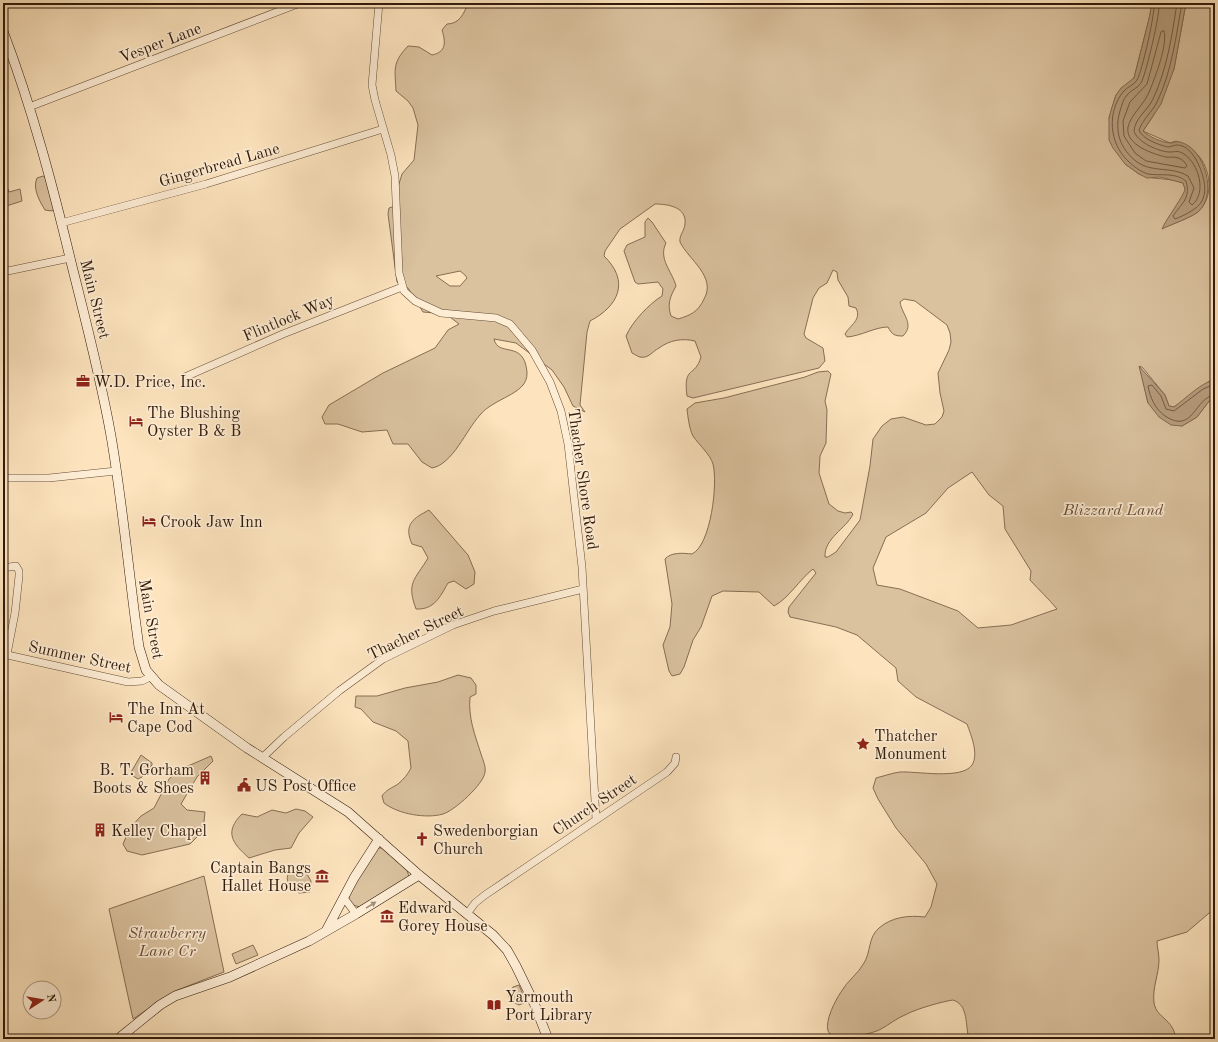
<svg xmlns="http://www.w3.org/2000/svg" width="1218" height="1042" font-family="'Old Standard TT',serif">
<rect width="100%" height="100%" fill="#fde4be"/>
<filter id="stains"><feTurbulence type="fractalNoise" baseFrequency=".005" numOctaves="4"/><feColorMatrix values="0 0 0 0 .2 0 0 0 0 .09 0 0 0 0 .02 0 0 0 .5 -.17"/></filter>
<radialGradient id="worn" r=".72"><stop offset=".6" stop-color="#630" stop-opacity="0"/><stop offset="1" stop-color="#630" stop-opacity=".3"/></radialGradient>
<path fill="#dac29f" stroke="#866e54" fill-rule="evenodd" d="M468 3H1149L1151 7 1150 15 1134 78 1116 95 1109 118 1125 164 1139 174 1153 178 1174 180 1183 183C1183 185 1185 187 1185 189 1186 197 1166 218 1163 228 1171 225 1194 216 1199 211 1214 196 1211 169 1197 154 1192 149 1182 145 1176 141L1170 143 1143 131 1153 116 1174 69 1186 3H1215V380H1211L1174 407 1169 406 1165 395 1143 368 1140 366V368L1148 403 1182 426 1197 417 1210 400 1215 398V908L1187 932 1157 941C1157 947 1159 953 1159 960 1159 974 1152 988 1154 1003 1157 1019 1173 1018 1176 1039H969C965 1026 969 1005 953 1000 944 1001 916 1009 907 1014 897 1018 890 1024 881 1029 871 1035 832 1042 828 1031 825 1020 835 1001 841 992 847 981 858 974 864 963 871 952 868 937 879 928 892 917 908 915 925 917L931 907 937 884 926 864 896 828 878 799 873 788 876 778C884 776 892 773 900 772 916 771 962 780 972 765 979 754 971 735 967 724L916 697 898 681 896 668 857 635 836 627 790 617 788 612 789 607 816 573 813 569C800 579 788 599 774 606L759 592 723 591 712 596 701 627 693 640 684 667 680 674 672 676 669 671 663 645 670 627 672 604 665 559C671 552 683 553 692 554 711 545 718 483 713 464 710 454 699 445 693 436 689 428 688 417 687 409L695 403 724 398 805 377 818 372 828 371 831 374 825 401 827 410 826 443 820 456 819 473 829 504 838 511 845 513 851 512 853 514C846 529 824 538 825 557H828L836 552 860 520 870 466 873 439 882 426 891 419 903 417 926 425 935 424 942 417 944 411 940 393 938 373 949 350 951 342 950 333 947 325 915 301 904 299 900 302C902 315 915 324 903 336 895 336 892 335 888 327 875 327 861 336 847 337L845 334C850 325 862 320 856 308L849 306 848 297 838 280 837 272 833 270 827 283 819 288 813 298 804 334 806 338 823 348 825 361 819 368 693 398 687 396C683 365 695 378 701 357L695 341C682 338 670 340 659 348 653 351 648 359 640 357 637 356 634 354 632 353L626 336C632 322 649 304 662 296L663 289 658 282 638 284 635 282 624 251 627 245 645 237V222L648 218 652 222 666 243C658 259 672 271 676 286 670 297 667 304 671 316L678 319C691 315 698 312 704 299 717 277 688 259 680 242 679 235 684 232 685 224 687 207 668 204 655 204L620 229 605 251 604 256C630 281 619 306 590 321L587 332 580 405 585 412 573 406 564 387 552 370 516 343 494 339C498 358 524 339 527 372 528 385 517 391 508 396 499 401 486 407 480 415 466 430 453 464 432 468L422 462 408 444H393L387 430 362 432 338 424H325L322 417 329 405 383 373 435 348 448 330 459 324 446 314 423 312 408 288 397 282 388 214 389 208 395 206V197L402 174 414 160 418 125 413 108 408 101 396 91C395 69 392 63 408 46L419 47 432 55C446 52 446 43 442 30L447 24C459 24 464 14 468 3ZM460 271 465 275 467 278 460 286H450L436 276ZM972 472 989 495 1003 506 1005 529 1031 571 1030 580C1039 590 1049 599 1057 609L1011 625 978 628 958 611 900 589 877 585 873 568 886 537 926 513 948 488Z
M43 176 45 177 54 209 52 211 45 210C40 202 32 188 37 178Z
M8 189 9 192 20 189 22 201 3 207V191Z
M429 510 468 555 475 572 474 584 466 589 454 581 448 583C440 597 434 610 416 609 406 582 415 580 428 558L422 547 412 544C403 524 414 518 429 510Z
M458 675 471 678 476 685V694L470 697C468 718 475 735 481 754 483 760 486 767 485 772 484 784 454 811 443 814 426 819 398 814 384 803L382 796C387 789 392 788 398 784 404 779 408 774 411 768L408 741 396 731 373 722 361 709 355 707 356 696H377L405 688 438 682Z
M141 755 152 763V765L142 777 138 779 130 774Z
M211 756 213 761 197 777 181 804 187 810 205 812 203 831 190 844 142 855 127 851 123 844 130 828 141 816 154 808 169 779 181 769Z
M296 809 305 811 313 817 299 833 291 848 275 850 249 858C232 843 224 832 242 814L257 817 272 810 286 813Z
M378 848H382L407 870 409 877 360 907 353 905 349 899V892Z
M289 872H297L307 874 311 881 310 892 299 893C291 888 284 882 289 872Z
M204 876 224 972 175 991 133 1019 109 909Z
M253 945 258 955 236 964 232 954Z
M519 985 526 1002 519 1005 511 1001 508 995 513 987Z"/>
<path fill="#b89f80" stroke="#826a50" d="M1149 3H1186L1174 69 1161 104 1143 131C1148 136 1163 143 1171 143 1174 143 1176 141 1180 142 1205 148 1218 195 1198 212 1188 219 1174 223 1162 229 1165 221 1185 194 1185 189 1185 187 1183 185 1183 183L1160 177 1147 178 1139 174 1125 164 1113 148 1109 140V118L1112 107 1116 95 1121 88 1134 78 1150 15 1151 7Z
M1139 366 1165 395 1169 406 1174 407C1185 399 1203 381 1215 380V398L1210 400 1197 417 1182 426 1171 425 1159 417 1148 403Z"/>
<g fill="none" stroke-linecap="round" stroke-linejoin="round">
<path stroke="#745c44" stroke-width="1" d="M1154 3C1156 10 1142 72 1137 80 1134 85 1127 87 1123 92 1107 112 1109 143 1128 161 1133 166 1141 172 1148 174 1160 176 1175 172 1186 181 1191 198 1182 203 1173 216L1175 219C1183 216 1198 209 1202 201 1206 193 1205 184 1203 177 1200 165 1191 145 1177 145 1173 145 1171 147 1168 147 1159 145 1142 139 1139 130 1143 119 1152 112 1157 102 1172 71 1176 36 1182 3
M1159 3C1161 11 1146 74 1141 83 1138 88 1131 90 1127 95 1123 99 1122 105 1120 111 1114 131 1120 149 1137 162 1152 173 1172 166 1188 176L1194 188 1189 202 1192 205C1207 193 1199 164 1184 154 1178 150 1176 152 1170 152 1159 152 1137 142 1134 131 1135 118 1148 110 1153 99 1167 69 1172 36 1177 3
M1164 31C1168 45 1155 77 1150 90 1145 104 1131 114 1128 127 1125 145 1153 154 1166 157 1170 158 1174 156 1178 158 1182 159 1185 162 1187 166L1185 168 1146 161 1135 153 1124 136 1123 121 1130 102 1147 84 1161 32Z
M1215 384 1203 389 1174 411 1166 409 1161 396 1152 385 1148 386C1150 397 1155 409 1165 416 1194 435 1194 397 1215 395"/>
<g stroke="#644c36" stroke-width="8">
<path id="street" d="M379 3 372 85 375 100 391 155 395 176 399 273 404 291 415 301 441 313 496 318 510 324 532 350 550 382 561 411 568 444 582 567 596 819
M29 107 300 3
M61 223 206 184 383 129
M3 272 70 258
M185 377 283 334 402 287
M3 478H49L116 471
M3 568 16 566 19 571V576L15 613 7 654
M3 654 128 682 142 681 150 677
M262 758 284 737 339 691 383 659 453 625 494 611 583 589
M344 898 356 914
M467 914 475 903 485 895 667 772 675 763 676 757"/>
</g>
<g stroke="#311a09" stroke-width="10">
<path id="secondary" d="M3 31C32 107 53 187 72 266 86 322 101 379 111 436 123 506 129 577 139 647L146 670 159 685 247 748 348 812 419 875 493 935 507 950 516 966 534 1003 548 1039
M327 929 354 878 379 839
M118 1039 160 1005 175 996 230 977 309 941 356 914 419 875"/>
</g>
<use href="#street" stroke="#feedd5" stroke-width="7"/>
<use href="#secondary" stroke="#feedd5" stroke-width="9"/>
</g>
<defs><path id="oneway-solid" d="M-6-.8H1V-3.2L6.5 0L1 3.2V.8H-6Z"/></defs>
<use fill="#a28e79" href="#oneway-solid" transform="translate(371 905) rotate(-32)"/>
<defs>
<g id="office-bare" transform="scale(1.08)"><path d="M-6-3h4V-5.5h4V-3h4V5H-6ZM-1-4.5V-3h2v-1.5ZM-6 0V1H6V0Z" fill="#8f2418" stroke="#feedd5" stroke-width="2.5" paint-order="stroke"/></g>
<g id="hotel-bare" transform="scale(1.08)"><path d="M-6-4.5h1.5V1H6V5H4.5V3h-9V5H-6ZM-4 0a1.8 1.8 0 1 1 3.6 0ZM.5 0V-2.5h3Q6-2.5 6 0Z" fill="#8f2418" stroke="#feedd5" stroke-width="2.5" paint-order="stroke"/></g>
<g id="sight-bare" transform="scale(1.08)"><path d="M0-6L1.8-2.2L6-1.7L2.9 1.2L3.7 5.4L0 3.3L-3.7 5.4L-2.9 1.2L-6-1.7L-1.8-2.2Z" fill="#8f2418" stroke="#feedd5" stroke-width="2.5" paint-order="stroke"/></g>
<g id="building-bare" transform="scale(1.08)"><path d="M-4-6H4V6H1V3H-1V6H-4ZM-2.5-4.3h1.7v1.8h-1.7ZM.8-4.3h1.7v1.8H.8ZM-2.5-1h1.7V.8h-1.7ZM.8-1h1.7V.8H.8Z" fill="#8f2418" stroke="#feedd5" stroke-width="2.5" paint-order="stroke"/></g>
<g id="civic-bare" transform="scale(1.08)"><path d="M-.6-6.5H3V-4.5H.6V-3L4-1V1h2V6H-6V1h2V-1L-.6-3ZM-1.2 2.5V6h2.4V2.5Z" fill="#8f2418" stroke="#feedd5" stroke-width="2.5" paint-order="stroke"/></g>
<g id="church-bare" transform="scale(1.08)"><path d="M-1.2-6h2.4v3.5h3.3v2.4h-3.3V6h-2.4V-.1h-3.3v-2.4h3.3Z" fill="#8f2418" stroke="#feedd5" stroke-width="2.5" paint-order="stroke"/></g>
<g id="museum-bare" transform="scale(1.08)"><path d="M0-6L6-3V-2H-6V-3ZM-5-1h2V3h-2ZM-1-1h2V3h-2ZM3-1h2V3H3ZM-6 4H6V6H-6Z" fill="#8f2418" stroke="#feedd5" stroke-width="2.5" paint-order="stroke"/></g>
<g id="library-bare" transform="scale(1.08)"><path d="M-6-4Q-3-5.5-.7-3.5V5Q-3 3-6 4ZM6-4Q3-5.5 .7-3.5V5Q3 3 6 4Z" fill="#8f2418" stroke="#feedd5" stroke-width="2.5" paint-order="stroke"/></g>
</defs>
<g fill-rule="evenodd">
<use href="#office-bare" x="83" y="381"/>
<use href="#hotel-bare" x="136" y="421"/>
<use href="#hotel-bare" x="149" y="521"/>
<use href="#hotel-bare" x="116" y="717"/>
<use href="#sight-bare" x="863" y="744"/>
<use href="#building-bare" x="205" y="778"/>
<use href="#civic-bare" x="244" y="785"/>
<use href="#building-bare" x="100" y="830"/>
<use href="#church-bare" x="422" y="839"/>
<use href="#museum-bare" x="322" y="876"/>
<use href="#museum-bare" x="387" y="916"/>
<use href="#library-bare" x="494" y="1005"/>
</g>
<g text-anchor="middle" stroke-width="3.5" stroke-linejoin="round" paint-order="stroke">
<g font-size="16" fill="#311a09" stroke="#feedd5">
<text transform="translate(160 42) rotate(-21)" y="6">Vesper Lane</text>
<text transform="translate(219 164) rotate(-16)" y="6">Gingerbread Lane</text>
<text transform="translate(96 299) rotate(76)" y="6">Main Street</text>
<text transform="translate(288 317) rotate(-23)" y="6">Flintlock Way</text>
<text transform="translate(584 479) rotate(82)" y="6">Thacher Shore Road</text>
<text transform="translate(152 619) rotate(80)" y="6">Main Street</text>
<text transform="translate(415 632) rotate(-26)" y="6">Thacher Street</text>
<text transform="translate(80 656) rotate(12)" y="6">Summer Street</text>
<text transform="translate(594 804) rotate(-34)" y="6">Church Street</text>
</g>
<g font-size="16" fill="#311a09" stroke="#feedd5" text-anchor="start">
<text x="94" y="387">W.D. Price, Inc.</text>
<text x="147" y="418">The Blushing<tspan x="147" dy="18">Oyster B &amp; B</tspan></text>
<text x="160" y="527">Crook Jaw Inn</text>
<text x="127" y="714">The Inn At<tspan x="127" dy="18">Cape Cod</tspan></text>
<text x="874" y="741">Thatcher<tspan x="874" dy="18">Monument</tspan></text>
<text x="194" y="775" text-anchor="end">B. T. Gorham<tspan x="194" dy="18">Boots &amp; Shoes</tspan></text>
<text x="255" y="791">US Post Office</text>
<text x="111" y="836">Kelley Chapel</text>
<text x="433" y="836">Swedenborgian<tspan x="433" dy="18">Church</tspan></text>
<text x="311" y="873" text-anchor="end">Captain Bangs<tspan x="311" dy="18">Hallet House</tspan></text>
<text x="398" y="913">Edward<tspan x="398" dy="18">Gorey House</tspan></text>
<text x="505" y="1002">Yarmouth<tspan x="505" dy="18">Port Library</tspan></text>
</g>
<g font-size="16" font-style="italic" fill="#644c36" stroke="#feedd5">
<text x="1113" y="515">Blizzard Land</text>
<text x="167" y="938">Strawberry<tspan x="167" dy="18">Lane Cr</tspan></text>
</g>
</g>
<rect width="1218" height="1042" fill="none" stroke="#fde4be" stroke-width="16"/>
<rect x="4" y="4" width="1210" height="1034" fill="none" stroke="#311a09" stroke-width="2"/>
<rect x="8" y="8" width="1202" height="1026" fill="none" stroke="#311a09"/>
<g transform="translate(42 1000) rotate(78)"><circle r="19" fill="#feedd5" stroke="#ac9983"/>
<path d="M0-3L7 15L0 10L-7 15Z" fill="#8f2418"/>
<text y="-6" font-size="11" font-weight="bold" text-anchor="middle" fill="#311a09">N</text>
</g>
<rect width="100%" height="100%" filter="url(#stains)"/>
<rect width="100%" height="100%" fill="url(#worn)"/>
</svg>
